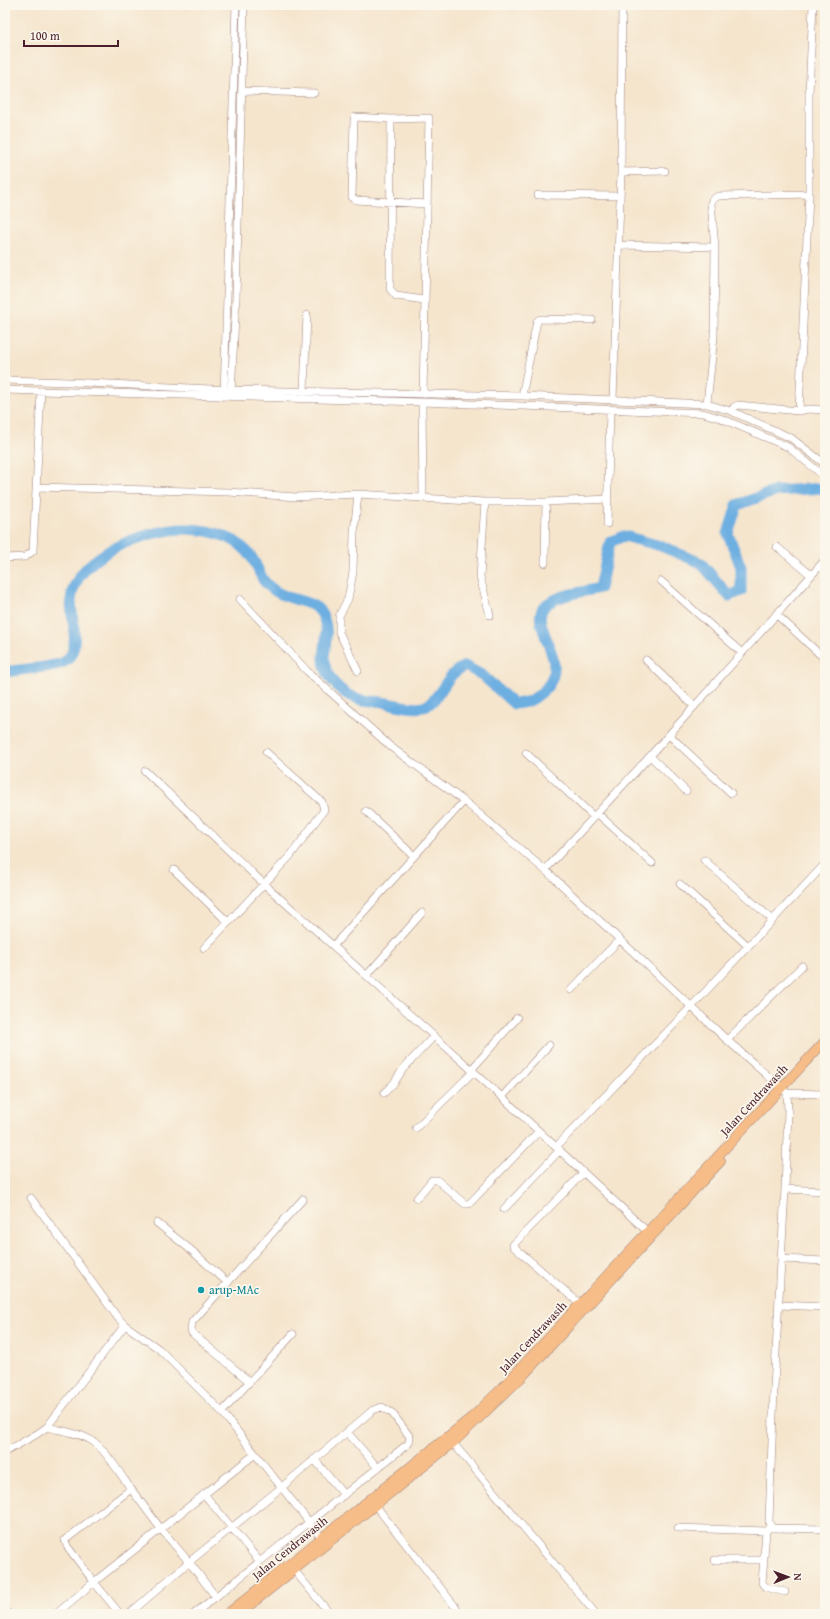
<svg xmlns="http://www.w3.org/2000/svg" width="830" height="1619" font-family="'Gentium Book Plus',serif">
<rect width="100%" height="100%" fill="#fbf7ec"/>
<filter id="ink" filterUnits="userSpaceOnUse"><feTurbulence type="fractalNoise" baseFrequency=".025" numOctaves="2"/><feDisplacementMap in="SourceGraphic" scale="8" xChannelSelector="R" yChannelSelector="G"/><feConvolveMatrix kernelMatrix="1 2 1 2 8 2 1 2 1" color-interpolation-filters="sRGB"/></filter>
<filter id="wash" filterUnits="userSpaceOnUse"><feTurbulence type="fractalNoise" baseFrequency=".012" numOctaves="4" result="noise"/><feDisplacementMap in="SourceGraphic" scale="16" xChannelSelector="R" yChannelSelector="G"/><feGaussianBlur stdDeviation="0.9" result="paint"/><feColorMatrix in="noise" values="0 0 0 0 0 0 0 0 0 0 0 0 0 0 0 0 0 1.4 0 .05"/><feComposite in="paint" operator="in"/></filter>
<g filter="url(#wash)">
<rect width="100%" height="100%" fill="#f5e5cd"/>
<g fill="none" stroke-linecap="round" stroke-linejoin="round">
<path stroke="#6dafe1" stroke-width="11" d="M5 672C19 669 58 668 67 660 81 646 71 618 71 601 73 555 149 528 188 529 211 530 239 537 252 558 262 574 259 581 277 592 289 600 312 601 319 610 330 625 326 639 324 656 323 674 339 693 356 698 365 701 374 701 383 702 392 704 417 711 426 706 438 700 444 682 454 673 457 670 461 668 465 666L482 675 514 704C526 703 532 701 541 693 578 662 522 623 547 604 561 594 583 592 600 588L610 542 624 536 661 546 701 563 729 596 741 591V567L728 534 737 505 776 491 825 488"/>
</g>
</g>
<g filter="url(#ink)">
<g fill="none" stroke-linecap="round" stroke-linejoin="round">
<g stroke="#a0827c" stroke-width="8">
<path id="minor" d="M242 91 314 93
M391 119 390 289 396 296 424 300
M621 172 665 171
M538 195 620 196
M618 245 715 247
M5 380 69 382 231 390 522 396 707 404 731 411 791 438 825 464
M5 390 422 402 703 413 723 419 788 447 825 477
M304 392 307 315
M231 393 236 298 244 5
M224 394 236 5
M423 394 429 118 391 119 355 117 354 119 352 197 356 200 427 204
M522 396 537 321 540 319 592 320
M613 400 621 172 622 5
M422 402 423 497
M707 404 714 336 715 247 711 204 712 200 718 196 809 194V94L813 5
M731 411 734 407 738 405 799 411 808 409 825 410
M799 411 809 194
M36 487 229 492 296 497 358 494 485 502H546L608 499
M485 502 480 577 490 615
M607 524 610 409
M777 547 811 575
M5 558 25 557 33 551 41 391
M545 563 546 502
M661 581 742 653
M240 599 307 671 391 747 464 801 553 877 727 1040 787 1093 788 1110 785 1189 774 1388 769 1521 770 1526 773 1528 825 1529
M776 614 825 659
M646 660 694 706
M358 671 339 632V616L348 599 353 572 354 533 358 494
M669 735 731 793
M526 753 594 817
M650 756 686 791
M145 771 264 884 502 1097 651 1235
M366 811 414 856
M597 813 652 863
M704 860 773 920
M174 870 228 922
M545 870 650 756 825 560
M680 884 748 946
M333 946 464 801
M204 948 291 855 324 810 322 802 266 752
M367 975 422 913
M571 990 620 939
M727 1040 802 966
M471 1070 517 1018
M384 1093 394 1083 403 1069 434 1036
M787 1093 825 1094
M502 1097 549 1045
M416 1128 473 1072
M556 1147 692 1006 825 864
M785 1189 825 1191
M31 1198 118 1318 125 1325 159 1349 222 1412 324 1541
M417 1198 432 1180H437L465 1204H469L539 1131
M504 1209 560 1150
M157 1223 191 1250 228 1283
M781 1259 825 1261
M580 1304 514 1247 513 1245 583 1173
M779 1305 825 1307
M250 1382 192 1333 191 1330 192 1322 303 1199
M222 1412 293 1334
M47 1427C62 1431 81 1433 94 1442 106 1450 122 1477 131 1489
M347 1432 378 1468
M453 1443 596 1614
M5 1452 37 1434 47 1427 125 1325
M314 1459 344 1495
M204 1494 260 1562
M375 1505 461 1614
M678 1528 766 1531
M769 1528 766 1531 762 1583 766 1587 785 1592
M715 1560H763
M294 1570 330 1614
M5 1610 9 1614
M56 1614 94 1582 255 1454
M120 1614 94 1582 67 1546 65 1540 131 1489 161 1529 189 1562 129 1614
M194 1614 409 1443 410 1437 392 1413 382 1407 373 1410 282 1487 189 1562 216 1597
M824 1614 825 1593"/>
</g>
<g stroke="#a0827c" stroke-width="10">
<path id="major" d="M227 1614 472 1417 502 1388 825 1041
M239 1614 453 1443 520 1379 721 1161"/>
</g>
<use href="#minor" stroke="#fff" stroke-width="7"/>
<use href="#major" stroke="#f7bd88" stroke-width="9"/>
</g>
</g>
<circle fill="#0f9aa8" stroke="#fbf7ec" stroke-width="1.5" cx="201" cy="1290" r="4"/>
<g text-anchor="middle" stroke-width="3.5" stroke-linejoin="round" paint-order="stroke">
<g font-size="12" fill="#4a1f2b" stroke="#fbf7ec">
<text transform="translate(754 1100) rotate(-47)" y="4">Jalan Cendrawasih</text>
<text transform="translate(533 1337) rotate(-47)" y="4">Jalan Cendrawasih</text>
<text transform="translate(290 1548) rotate(-39)" y="4">Jalan Cendrawasih</text>
</g>
<g font-size="12" fill="#0d838f" stroke="#fbf7ec" text-anchor="start">
<text x="209" y="1294">arup-MAc</text>
</g>
</g>
<rect width="830" height="1619" fill="none" stroke="#fbf7ec" stroke-width="20"/>
<g transform="translate(788 1577) rotate(89)" stroke="#fbf7ec" stroke-width="3" paint-order="stroke">
<path d="M0-3L7 15L0 10L-7 15Z" fill="#4a1f2b"/>
<text y="-6" font-size="11" font-weight="bold" text-anchor="middle" fill="#4a1f2b">N</text>
</g>
<path d="M24 40v6h94v-6" fill="none" stroke="#4a1f2b" stroke-width="2"/>
<text x="30" y="40" font-size="12" fill="#4a1f2b" stroke="#fbf7ec" stroke-width="3" paint-order="stroke">100 m</text>
</svg>
